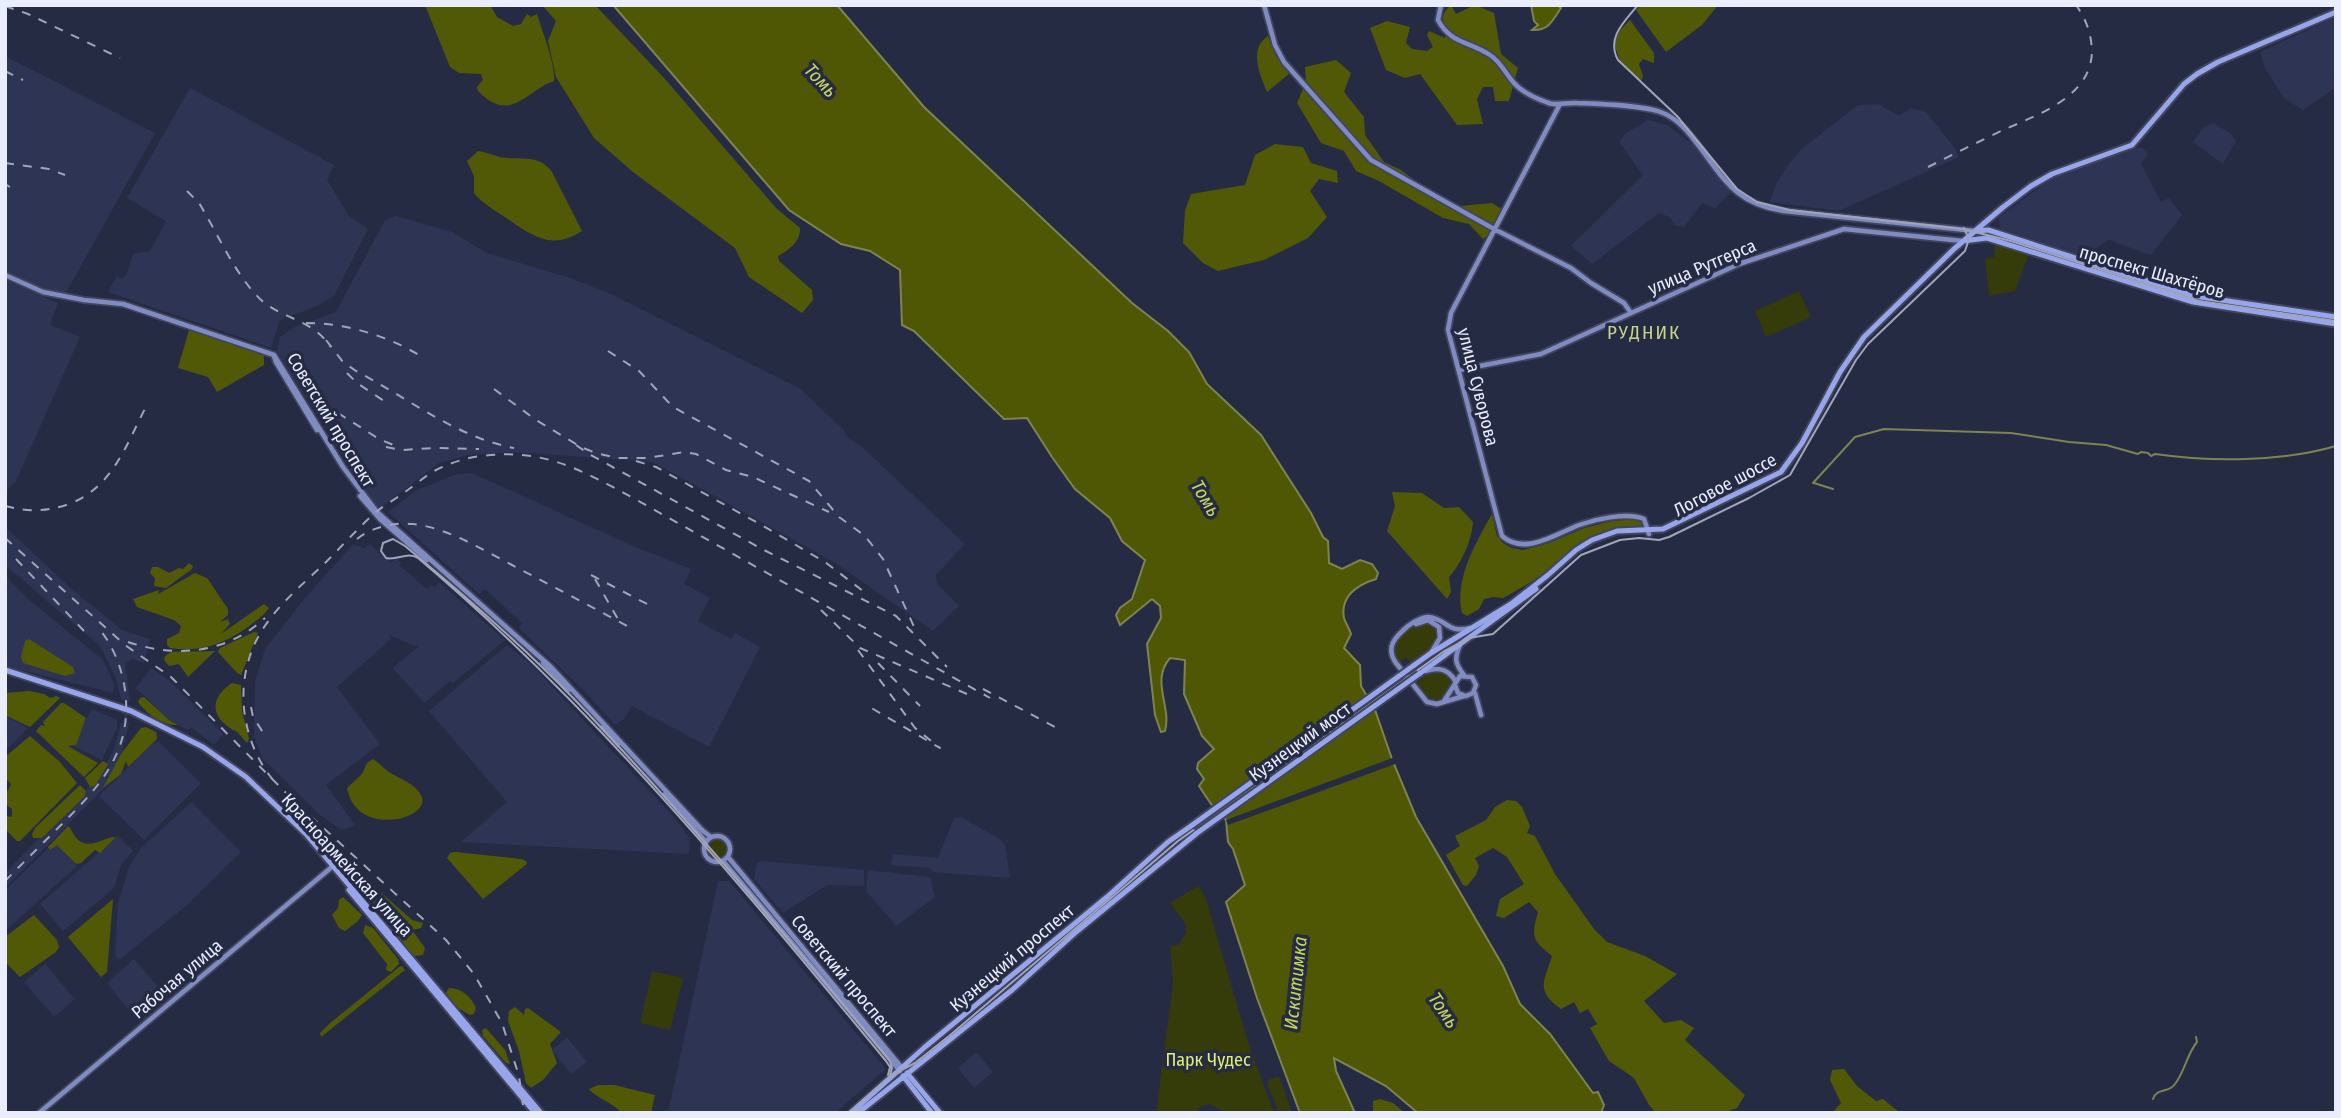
<svg xmlns="http://www.w3.org/2000/svg" width="2341" height="1118" font-family="'Fira Sans Condensed',sans-serif">
<rect width="100%" height="100%" fill="#262b44"/>
<path fill="#2e3454" d="M2336 17V87L2303 110 2284 98 2265 68 2260 52Z
M5 56 155 133 66 293 49 290 5 271Z
M190 88 334 165 327 180 350 217 368 229 334 296 315 307 280 320 271 348 108 292 117 276 122 279 127 274 133 254 150 251 166 221 127 198Z
M1878 104 1899 116 1911 108 1926 112 1955 148 1959 157 1839 211 1770 202 1776 184 1788 165 1804 147 1858 105Z
M1648 120 1667 125 1693 145 1731 192 1715 208 1702 203 1684 227 1676 226 1669 217 1659 213 1592 264 1571 246 1643 175 1619 142 1626 133Z
M2214 123 2231 134 2236 141 2223 164 2193 142 2204 127Z
M2141 147 2148 154 2141 164 2161 202 2169 198 2182 215 2151 255 2109 240 2084 256 2001 229 1998 218 2049 180 2067 172Z
M396 216 452 232 487 253 570 278 611 294 799 388 843 429 848 438 860 445 965 544 936 575 937 584 959 606 933 631 837 564 653 462 514 452 468 455 439 463 379 509 351 470 277 351 280 337 295 327 336 312 385 220Z
M5 280 58 303 50 325 80 337 16 481 5 492Z
M472 473 633 546 691 569 684 584 710 598 698 621 731 639 735 633 760 647 709 747 632 706 624 719 615 725 586 693 519 628 522 623 485 589 479 594 388 512 417 490 457 474Z
M5 527 74 591 122 630 150 639 144 663 133 659 125 662 130 700 128 703 127 720 129 724 118 766 102 790 5 888V873L100 776 114 749 121 723 124 720 125 702 121 699 116 678 100 646 5 565Z
M353 544 364 548 370 544 391 563 396 558 401 563 399 565 427 589 432 585 435 587 439 582 505 640 453 683 450 681 424 703 393 668 420 645 415 646 389 635 391 639 337 687 380 744 326 785 355 825 342 830 320 815 262 758 254 736 255 682 265 649 305 598Z
M5 575 28 599 103 660 114 684 113 693 5 666Z
M507 645 532 665 672 815 690 838 689 854 461 842 507 802 429 711Z
M151 668 170 681 223 734 214 745 191 727 187 730 168 719 136 688Z
M92 709 117 720V728L102 760 72 745Z
M5 716 28 728 5 751Z
M158 741 201 783 144 840 99 796 148 748Z
M192 802 241 852 187 905 119 960 115 956 118 903 129 867 141 848Z
M961 817 1000 839 1005 845 1010 878 933 872 930 868 891 865 893 854 938 858 954 818Z
M118 836 133 851 121 865 114 888 63 931 40 904Z
M55 842 77 866 5 931V890Z
M762 861 864 870V886L827 885 783 913 754 879 757 863Z
M868 870 930 877 935 897 896 926 866 891Z
M718 881H729L886 1069 835 1113H668Z
M134 959 169 999 140 1024 107 983Z
M45 964 75 999 54 1017 24 982Z
M567 1037 587 1062 571 1074 552 1050Z
M976 1052 993 1072 974 1088 958 1068Z"/>
<path fill="#353b09" d="M1995 243 2029 254 2015 291 1989 296 1985 259 1994 257Z
M1799 291 1811 317 1766 337 1755 311Z
M1428 621 1437 627C1441 646 1424 653 1411 664L1406 657 1399 664C1383 642 1408 626 1428 621Z
M1432 669 1446 672C1454 683 1450 688 1444 699 1429 702 1422 693 1413 682L1421 680Z
M707 849a10 10 0 1 1 20 0a10 10 0 1 1-20 0Z
M1198 886 1205 896 1248 1042 1274 1113H1227L1209 1104 1202 1106 1194 1113H1158L1157 1105 1173 984 1170 946 1178 945 1186 933 1185 923 1170 903Z
M652 971 683 978 670 1030 640 1023Z
M1279 1076 1292 1113H1279L1268 1086V1080Z"/>
<path fill="#515907" d="M425 5H490L497 17 513 26 521 24 527 14 531 17 537 14C542 31 556 65 554 81 550 83 546 83 543 86 518 102 505 118 478 91L477 87 483 80 481 74 459 73 450 67Z
M542 5H595L665 79 776 208 800 228C801 242 787 251 778 256L779 261 812 290 813 300 802 313 749 277 735 248 633 172 594 138 556 77 548 41 556 21Z
M1451 5 1456 14 1475 5 1494 13 1501 54 1518 68 1509 101H1495L1493 87H1483L1477 99 1483 124 1457 125 1420 74 1405 78 1386 70 1370 28 1387 21 1410 27 1406 43 1412 49 1427 51 1433 47 1427 35 1429 31 1445 38 1447 30C1441 20 1441 14 1451 5Z
M1642 5H1718L1702 25 1666 52 1636 10Z
M1630 20 1654 53V63L1643 59 1639 64 1643 76 1641 81 1620 61 1614 44 1620 30Z
M1268 36 1275 54 1289 74 1267 92C1260 75 1248 49 1268 36Z
M1336 60 1351 73 1344 92 1364 117 1365 135 1384 162 1401 170 1450 207 1492 203 1503 210 1488 236 1483 239 1469 224 1443 218 1379 181 1356 171 1344 151 1321 143 1297 103 1306 82 1305 67Z
M1275 144 1303 147 1311 163 1337 171 1338 183 1319 179 1310 191 1327 217 1308 238 1264 260 1218 271 1203 263 1183 243 1185 211 1191 194 1245 185 1255 155Z
M478 151C486 152 492 155 500 157 520 161 538 153 552 172L582 231C548 253 528 232 500 214 490 207 481 202 474 193V176L467 161Z
M189 330 264 355V365L217 392 208 377 178 368Z
M1392 492 1422 493 1444 508 1459 507 1473 522C1472 540 1461 564 1449 577L1451 592 1447 599 1387 531 1395 506Z
M1492 514 1497 536 1503 543 1512 548 1523 550 1549 543 1584 528 1612 521 1639 519 1644 522 1643 526C1597 525 1576 550 1541 575 1529 584 1516 591 1503 598L1493 597 1484 599 1479 609 1467 616 1462 613C1454 580 1476 542 1492 514Z
M189 563 193 566 192 569 166 588 154 586 155 578 150 573 152 567H158L169 573 179 568 183 569Z
M195 573 207 578 228 609V615L220 622 228 619 230 624 221 634 264 604 269 608C265 614 259 619 253 623 228 643 202 653 170 648L167 645V639L179 633 181 626 174 620 137 607 133 599 159 590 158 594 160 593Z
M254 632 258 633 241 675 237 673 218 652 220 648Z
M29 639 73 667 75 673 65 676 23 663 21 657 25 641Z
M215 651 188 677 179 664 169 666 164 660 165 656 171 652Z
M232 683 241 685 242 711 249 739 247 743C244 740 242 737 239 734 236 730 234 731 230 728 208 713 213 696 232 683Z
M29 691 44 694 50 698 57 696 60 698 30 727 5 715V693Z
M144 697 169 720 178 725C163 726 147 714 138 702L140 698Z
M61 703H64L86 718 76 745 68 746 98 763 84 777 36 731 41 725 45 726 43 722Z
M146 727 156 732 157 739 128 767 126 761 121 774 103 788 121 754 141 728Z
M30 736 60 762 77 783 20 841H17L5 829V815L10 817 12 816V809L5 804V796L11 784 5 778V757Z
M373 759C378 762 381 766 385 769 396 778 414 782 421 795 434 819 356 839 347 788L362 774 367 763Z
M103 761 108 764 95 786 90 787 85 778Z
M80 785 86 791 84 797 42 838H33L32 834 35 828Z
M1507 800 1516 801 1522 807 1530 826 1527 833 1535 836 1555 874 1594 929 1607 942 1645 956 1677 974 1644 1001 1664 1023 1681 1020 1694 1028 1685 1040 1745 1095 1737 1108 1723 1113H1656L1649 1105 1634 1078 1609 1061 1590 1028 1597 1024 1588 1009 1580 1013 1574 1002 1561 1009C1535 990 1544 982 1552 956 1532 940 1531 937 1538 912L1529 902 1504 918 1496 916 1500 899 1524 884 1507 857 1493 848 1475 858 1479 866 1476 875 1467 886 1463 885 1446 855 1460 846 1455 836 1486 820 1495 807Z
M68 826C71 828 72 832 74 835 87 854 103 836 116 837L100 853 95 850 81 863 76 864 57 845 50 850 48 847Z
M330 847 412 920 423 923 421 928 412 930 425 948 423 955 413 956 377 913V908L382 905 375 906 369 903 366 895 360 892V885L351 880 330 854 327 850Z
M455 852 521 859 526 861 527 864 483 899 447 858 450 853Z
M343 897 362 915 358 921 345 931 339 928 332 915 338 908 339 900Z
M113 899 107 972 101 977 68 937Z
M34 915 57 940 59 947 56 952 20 977 5 962V937Z
M365 925 373 928 398 959 399 964 391 972 386 970 387 964 363 933Z
M399 967 402 966 405 970 321 1037 320 1033 329 1024Z
M449 988C462 988 471 997 476 1008L474 1014 470 1015 458 1008 446 993Z
M515 1007 524 1015 525 1009 528 1008 561 1032 550 1044 557 1063 543 1080 531 1088 526 1083 519 1051 508 1021 509 1011Z
M486 1028 505 1050 510 1064 506 1063 483 1036 482 1030Z
M1844 1069 1857 1086 1876 1101 1883 1099 1900 1113H1832L1841 1103 1830 1080 1832 1070Z
M598 1085H614L655 1095 651 1113H622C613 1103 595 1097 589 1089Z
M1380 1099 1393 1103 1405 1113H1373V1101Z"/>
<path fill="#4f5705" stroke="#7d8450" stroke-width="2" d="M613 5H837L924 107 1132 303 1168 331 1189 352 1207 384 1261 435 1311 513 1323 537 1328 541 1329 563 1342 569 1360 560 1372 564 1378 573 1376 579C1357 585 1340 596 1344 618 1346 624 1349 628 1351 634L1344 648 1360 665 1361 686 1375 710 1392 759 1416 817 1503 966 1520 1004 1550 1034 1593 1093 1598 1092 1604 1105 1601 1113H1418L1386 1086 1334 1058 1336 1071 1355 1113H1300L1257 998 1226 902 1245 885 1233 849 1228 842 1226 820 1211 804 1199 786 1204 779 1197 769 1198 763 1214 749 1202 736 1184 694 1185 660 1170 658C1150 681 1172 706 1165 731L1161 732 1155 715 1147 644 1161 618 1160 606 1152 599 1120 625 1116 615 1120 608 1132 599 1145 560 1122 541 1110 518 1075 489 1052 457 1027 418 1004 419 914 331 902 325 900 270 870 251 841 244 789 210Z
M1531 5H1557L1561 8C1552 21 1549 31 1532 30L1538 25 1534 21Z"/>
<path fill="#262b44" d="M1369 693 1378 708 1222 820 1210 808Z
M1395 757 1398 763 1228 825 1226 820Z"/>
<g fill="none" stroke-linecap="round" stroke-linejoin="round">
<path stroke="#7d8450" stroke-width="2" d="M1813 483 1855 437 1884 429 2011 433 2069 442 2106 445 2138 454 2141 452 2148 453 2151 456 2155 454C2211 462 2281 462 2336 446
M1814 483 1833 489
M2153 1099C2157 1087 2168 1094 2175 1084 2185 1071 2187 1054 2197 1042L2196 1037"/>
<g stroke="#41465e" stroke-width="8">
<path id="secondary" d="M1264 5 1275 45 1284 62 1371 160 1494 229 1571 268 1591 283 1624 303 1631 313
M1441 5 1438 20C1451 44 1469 41 1490 55 1501 62 1505 73 1514 83 1522 92 1535 98 1546 102 1556 107 1566 102 1577 103 1599 104 1644 105 1663 113 1676 118 1686 129 1695 141 1724 178 1733 203 1784 211L1975 231
M1560 104 1451 313 1448 330 1502 536C1525 556 1556 534 1579 525 1596 519 1627 512 1644 519L1649 534
M5 275 43 292 84 300 123 304 274 355 343 467 377 512 551 667 703 831 711 837
M274 356 276 362 317 430
M1459 370 1541 354 1739 264 1844 229 1963 241
M360 496 380 519 427 560
M1416 624 1428 620 1439 627 1440 638 1431 653
M1460 645C1454 658 1455 664 1464 675
M543 663 569 690
M1426 671C1440 666 1449 670 1456 682
M1475 693 1481 715
M1464 696 1437 704 1427 702 1396 663C1385 647 1395 637 1408 626 1414 622 1421 617 1428 617 1446 618 1447 634 1470 628
M1444 701 1460 676 1472 677 1476 685 1473 693 1466 696 1458 693 1455 685
M603 727 618 744
M665 794 706 842
M704 849a13 13 0 1 1 26 0a13 13 0 1 1-26 0Z
M728 857 902 1068
M723 861 900 1071
M39 1113 333 866"/>
</g>
<g stroke="#41465e" stroke-width="9">
<path id="primary" d="M1976 231 1988 230 2194 296 2336 317
M1963 241 1987 238 2193 302 2336 324
M1413 666 1431 653 1511 604 1548 575 1576 550 1592 540 1617 531 1663 529 1781 472 1802 443 1840 372 1864 337 1954 249 2002 208 2031 186 2052 174 2132 145 2184 84 2197 74 2218 62 2336 12
M5 670 131 711 203 747 246 777 306 834 541 1113
M1419 674 1536 589
M349 890 535 1113
M907 1073 940 1113
M903 1076 932 1113
M851 1113 925 1047 1107 897 1168 842 1191 826
M858 1113 1012 990 1076 932 1197 833"/>
</g>
<use href="#secondary" stroke="#808bc2" stroke-width="4.5"/>
<use href="#primary" stroke="#97a5eb" stroke-width="5"/>
<path stroke="#a1a5b9" stroke-width="2" d="M1638 5C1624 22 1606 38 1618 60L1677 116 1737 189 1757 202 1790 210 1963 229 2011 241 2199 301 2336 321
M888 1075 890 1067 886 1061C740 884 593 706 418 558 407 551 397 561 386 558L381 551 383 543 393 539 405 546C463 594 522 645 575 700 685 815 789 938 890 1061L892 1068 890 1076
M848 1113 890 1076 915 1063 949 1036 1178 841 1443 652 1469 638 1493 634 1581 555 1620 540 1639 538 1659 540 1669 537 1749 498 1790 475 1856 360 1868 344 1965 251 1969 239 1964 228"/>
<path stroke="#a1a5b9" stroke-width="2" stroke-dasharray="9 9" stroke-linecap="butt" d="M5 6 28 14 120 58
M5 71 23 80
M5 163 49 169 65 175
M1928 167C1952 155 1976 143 2001 131 2036 115 2092 98 2092 50 2091 33 2086 19 2076 5
M5 184 10 187
M187 191 199 203C218 234 234 273 260 299 281 319 315 320 330 347
M306 323C345 323 385 335 419 355
M326 340 343 362 356 371C408 398 456 437 514 448
M608 351 639 371 673 407 809 481 839 517 865 536 883 559 916 631
M347 373 357 383 390 405
M494 389 536 420 581 447 596 453 617 458H647L685 452 696 454 726 470 753 477 829 512
M338 413 379 439 396 446
M576 445 589 454 762 549 896 616 947 667
M386 447 402 450 435 448 479 449
M636 461 656 467 758 523 825 562 863 591
M5 506C29 512 46 512 69 504 114 487 127 442 148 403
M5 538 125 645 171 677 296 803 446 940 474 974 502 1023 519 1076 524 1113
M357 539C372 527 394 522 413 524 448 528 481 549 512 565 552 586 592 607 631 628
M16 559 85 632
M591 575 653 607
M595 579 619 621
M821 610 860 648 967 694
M128 642C176 658 226 654 265 618
M858 650 915 728 940 748 868 706
M878 663 920 706
M983 689 1057 728
M251 707 253 717 266 737
M273 780C244 744 235 694 252 650 266 614 299 588 326 562 342 546 358 528 375 513 384 505 396 499 405 492 415 485 425 476 436 470 450 463 465 458 481 456 545 448 581 470 635 499L990 698
M5 881C24 862 43 843 62 824 101 785 133 750 125 690 122 669 114 648 101 631"/>
<g stroke="#41465e" stroke-width="9" stroke-linecap="butt">
<path id="primary-bridge" d="M1191 826 1413 666
M1197 833 1419 674"/>
</g>
<use href="#primary-bridge" stroke="#97a5eb" stroke-width="5"/>
</g>
<g text-anchor="middle" stroke-width="7" stroke-linejoin="round" paint-order="stroke">
<g font-size="18" fill="#e9edfe" stroke="#262b44">
<text transform="translate(1702 267) rotate(-23)" y="6">улица Рутгерса</text>
<text transform="translate(2152 272) rotate(16)" y="6">проспект Шахтёров</text>
<text transform="translate(1478 387) rotate(76)" y="6">улица Суворова</text>
<text transform="translate(331 420) rotate(59)" y="6">Советский проспект</text>
<text transform="translate(1725 485) rotate(-28)" y="6">Логовое шоссе</text>
<text transform="translate(1300 742) rotate(-36)" y="6">Кузнецкий мост</text>
<text transform="translate(347 865) rotate(48)" y="6">Красноармейская улица</text>
<text transform="translate(1012 958) rotate(-40)" y="6">Кузнецкий проспект</text>
<text transform="translate(844 976) rotate(50)" y="6">Советский проспект</text>
<text transform="translate(177 979) rotate(-40)" y="6">Рабочая улица</text>
</g>
<g font-size="18" fill="#deef72" stroke="#262b44">
<text x="1208" y="1066">Парк Чудес</text>
</g>
<g font-size="19" font-style="italic" fill="#c6d758" stroke="#262b44">
<text transform="translate(821 80) rotate(47)" y="7">Томь</text>
<text transform="translate(1206 498) rotate(59)" y="7">Томь</text>
<text transform="translate(1295 983) rotate(-84)" y="7">Искитимка</text>
<text transform="translate(1444 1010) rotate(56)" y="7">Томь</text>
</g>
<g font-size="19" letter-spacing="2" fill="#c6d285" stroke="#262b44">
<text x="1644" y="339">РУДНИК</text>
</g>
</g>
<rect width="2341" height="1118" fill="none" stroke="#e9edfe" stroke-width="14"/>
</svg>
